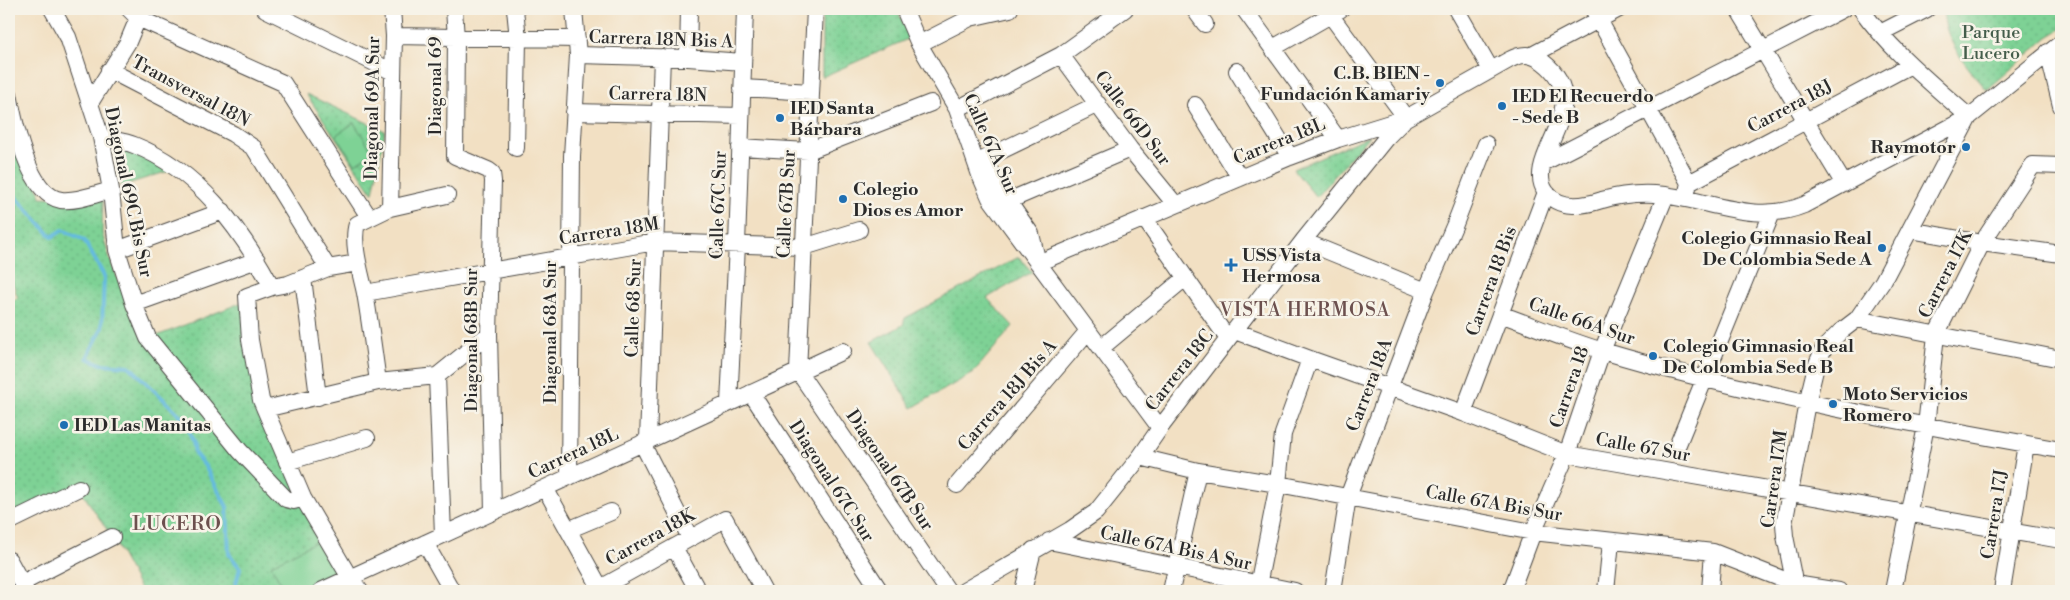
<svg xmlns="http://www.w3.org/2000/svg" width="2070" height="600" font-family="'Libre Bodoni',serif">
<defs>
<pattern id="grass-dots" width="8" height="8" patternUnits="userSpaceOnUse" patternTransform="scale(1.25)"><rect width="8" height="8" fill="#7ed295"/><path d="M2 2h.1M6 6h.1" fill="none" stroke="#6db481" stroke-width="1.8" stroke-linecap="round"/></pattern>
</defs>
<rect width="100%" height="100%" fill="#f7f3e8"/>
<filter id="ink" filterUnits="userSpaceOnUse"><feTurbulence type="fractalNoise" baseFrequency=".02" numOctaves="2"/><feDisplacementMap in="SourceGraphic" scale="10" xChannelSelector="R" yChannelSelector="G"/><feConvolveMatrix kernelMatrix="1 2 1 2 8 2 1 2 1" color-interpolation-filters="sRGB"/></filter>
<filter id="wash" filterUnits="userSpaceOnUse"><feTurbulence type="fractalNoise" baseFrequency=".0096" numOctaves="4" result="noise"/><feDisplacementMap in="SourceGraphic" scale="20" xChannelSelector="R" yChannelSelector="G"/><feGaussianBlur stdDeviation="1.12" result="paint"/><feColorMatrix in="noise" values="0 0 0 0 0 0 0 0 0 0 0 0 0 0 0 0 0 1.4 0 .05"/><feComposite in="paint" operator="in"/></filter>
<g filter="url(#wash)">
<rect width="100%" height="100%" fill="#f2e0c3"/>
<path fill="url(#grass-dots)" stroke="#547e60" d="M822 9H897L910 38 822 77Z
M1943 9H2061V29L2048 37 1987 90C1967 67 1944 41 1943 9Z
M306 94 385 131 373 193Z
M9 107 41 197 103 200 102 233 110 260 144 341 243 302 249 363 342 570 303 591H141L112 537 79 488 9 522V302L18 298 9 273Z
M1369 136 1316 197 1293 169Z
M116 145 169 171 121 186Z
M1019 257 1032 272 987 298 1013 326 973 373 912 408 871 342 903 325 905 318Z"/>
<path fill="#7ed295" stroke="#547e60" d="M354 123 373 152 355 164 336 135Z
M321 539 338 572 300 591H285L271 565Z"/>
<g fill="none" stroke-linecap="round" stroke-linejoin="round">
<path stroke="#64bae0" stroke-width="4" d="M9 189 52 237 63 230 84 240 104 276 102 328 87 358 101 364 129 366 184 419 193 441 195 454 205 466 227 507 229 554 240 568 234 591"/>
</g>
</g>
<g filter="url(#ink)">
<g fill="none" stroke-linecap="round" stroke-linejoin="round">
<g stroke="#494642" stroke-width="18">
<path id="minor" d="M52 9 68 37 101 137 111 190 117 250 134 304 148 338 240 451 286 499 294 501 303 498
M129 9 138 18 283 83 369 217
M265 9 393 72
M454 9 456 38 455 156 488 170 492 173 493 181 489 334 493 512
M515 9 518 39 516 148
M815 9 798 371 948 591
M904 9 919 44 957 109 980 175 990 198 1160 428
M1194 9 1205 24
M1244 9 1338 139
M1326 9 1406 118
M1456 9 1491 70
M1593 9 1689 183 1687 192
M1738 9 1844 184
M1861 9C1890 50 1931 83 1969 117
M1880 33 1927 9
M394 36 577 39
M919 44 970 18 1010 9
M1273 48 1341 9
M2048 52 2061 106
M578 55 688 58 743 62
M1061 55 1130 149 1175 204
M1532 55 1619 9
M688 58 689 9
M109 70 233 134 254 148 328 268
M1237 71 1290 157
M742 88 811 92
M9 94C14 121 28 195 61 200 76 202 96 194 111 190
M90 103 128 42 138 18
M1098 104 984 159 1008 201 1031 234 1038 263 1290 157 1338 139 1406 118 1509 60C1522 53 1531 53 1543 62 1599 105 1521 158 1546 192 1559 210 1584 206 1602 200 1619 195 1637 193 1655 194 1706 198 1753 226 1804 205L1969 117 2061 43
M1195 105 1240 178
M957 109 1061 55 1125 9
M574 112 741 116
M101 137C112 140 124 141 134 145 198 170 241 229 272 287
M740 147 808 151 931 103
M1543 163 1843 9
M1689 183 1911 65
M1008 201 1130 149
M390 208 394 36 392 9
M1144 218 1228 339
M1910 230 1982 243 2061 254
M1303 241 1426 291
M117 250 223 211
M358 263 328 268 288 284 272 287 247 296 250 340 261 400 303 498 350 578 360 591
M303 278 318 397
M365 293 655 242 804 247 859 230
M134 304 257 260
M1500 314C1534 326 1569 341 1603 351 1753 396 1908 423 2061 450
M1857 319 2061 359
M1235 331 1310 359 1463 413 1567 454 2061 540
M1101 348 1185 278
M437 376 443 535
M378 382C374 352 370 322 365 293 361 274 351 242 357 224L390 208 447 195
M751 393 880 591
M729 403 737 245 745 9
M265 409 378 382 437 376 489 334
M1463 413 1546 192
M648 440 662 57
M642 443 690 538
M1678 444 1772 213
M1140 457 1198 471 1278 484 1533 532 1713 552 1795 584 1839 591
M287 462 367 438
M569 477 572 156 578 55 574 9
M957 485 1088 331
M545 488 602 591
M9 522 79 488
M568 530 611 512
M1049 541 1295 591
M425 543 452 591
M674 547 698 591
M9 560 26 591
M22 583 112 537
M321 591 843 351
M595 591 725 519 764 591
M964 591 1070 530 1096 512 1140 457 1160 428 1303 241 1386 138 1403 121
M1023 591 1033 550
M1171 591 1198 471
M1257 591 1278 484 1283 434 1310 359
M1333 591 1348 497 1426 291 1455 224 1486 144
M1511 591 1533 532 1567 454 1602 351 1666 195
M1606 591 1611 542
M1710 591 1713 552
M1796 591 1785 536 1784 524 1807 403 1816 366 1824 348 1840 332 1857 319 1883 281 1969 117
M1893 591 1926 426 1936 335 1982 243 2033 165 2061 166
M2002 591 2026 444"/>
</g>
<use href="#minor" stroke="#fff" stroke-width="16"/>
</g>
</g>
<g fill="#1f6fb2" stroke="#f7f3e8" stroke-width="2">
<circle cx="1440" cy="83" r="5"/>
<circle cx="1502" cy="106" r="5"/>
<circle cx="780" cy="118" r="5"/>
<circle cx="1966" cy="147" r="5"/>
<circle cx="843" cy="199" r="5"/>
<circle cx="1882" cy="248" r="5"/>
<path d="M1228.5 257.5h5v5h5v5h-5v5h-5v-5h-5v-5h5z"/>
<circle cx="1653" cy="356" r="5"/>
<circle cx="1833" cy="404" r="5"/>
<circle cx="64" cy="425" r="5"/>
</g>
<g text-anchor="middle" stroke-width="5" stroke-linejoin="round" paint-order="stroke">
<g font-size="18" fill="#445d4b" stroke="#f7f3e8">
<text x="1991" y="38">Parque<tspan x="1991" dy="21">Lucero</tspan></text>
</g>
<g font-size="18" fill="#2b2b2b" stroke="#f7f3e8">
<text transform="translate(661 39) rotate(2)" y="6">Carrera 18N Bis A</text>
<text transform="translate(435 86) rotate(-90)" y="6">Diagonal 69</text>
<text transform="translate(191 91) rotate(28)" y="6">Transversal 18N</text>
<text transform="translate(658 94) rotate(1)" y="6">Carrera 18N</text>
<text transform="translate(1790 106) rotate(-28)" y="6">Carrera 18J</text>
<text transform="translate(372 108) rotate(-89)" y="6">Diagonal 69A Sur</text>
<text transform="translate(1133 118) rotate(53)" y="6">Calle 66D Sur</text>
<text transform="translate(1279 141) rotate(-22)" y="6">Carrera 18L</text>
<text transform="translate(991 144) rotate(66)" y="6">Calle 67A Sur</text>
<text transform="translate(129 192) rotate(78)" y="6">Diagonal 69C Bis Sur</text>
<text transform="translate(786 204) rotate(-87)" y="6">Calle 67B Sur</text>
<text transform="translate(718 205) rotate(-88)" y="6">Calle 67C Sur</text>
<text transform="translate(609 231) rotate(-9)" y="6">Carrera 18M</text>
<text transform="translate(1945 274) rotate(-63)" y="6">Carrera 17K</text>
<text transform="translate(1491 281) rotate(-70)" y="6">Carrera 18 Bis</text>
<text transform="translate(633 308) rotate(-88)" y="6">Calle 68 Sur</text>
<text transform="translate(1582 321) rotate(19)" y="6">Calle 66A Sur</text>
<text transform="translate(550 332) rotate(-90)" y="6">Diagonal 68A Sur</text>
<text transform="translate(471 340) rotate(-90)" y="6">Diagonal 68B Sur</text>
<text transform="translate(1179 370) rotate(-52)" y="6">Carrera 18C</text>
<text transform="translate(1369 385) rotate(-69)" y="6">Carrera 18A</text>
<text transform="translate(1569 387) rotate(-71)" y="6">Carrera 18</text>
<text transform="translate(1007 395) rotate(-49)" y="6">Carrera 18J Bis A</text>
<text transform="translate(1643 447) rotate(10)" y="6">Calle 67 Sur</text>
<text transform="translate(573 453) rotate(-25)" y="6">Carrera 18L</text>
<text transform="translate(890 470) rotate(56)" y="6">Diagonal 67B Sur</text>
<text transform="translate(1774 479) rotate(-82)" y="6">Carrera 17M</text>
<text transform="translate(832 481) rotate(57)" y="6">Diagonal 67C Sur</text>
<text transform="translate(1494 503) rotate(10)" y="6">Calle 67A Bis Sur</text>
<text transform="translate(1994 514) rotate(-81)" y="6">Carrera 17J</text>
<text transform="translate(650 537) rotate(-29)" y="6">Carrera 18K</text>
<text transform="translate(1176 548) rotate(12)" y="6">Calle 67A Bis A Sur</text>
</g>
<g font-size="18" font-weight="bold" fill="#2b2b2b" stroke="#f7f3e8" text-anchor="start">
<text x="1430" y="79" text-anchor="end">C.B. BIEN -<tspan x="1430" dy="21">Fundación Kamariy</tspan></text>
<text x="1512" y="102">IED El Recuerdo<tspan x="1512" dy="21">- Sede B</tspan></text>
<text x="790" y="114">IED Santa<tspan x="790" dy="21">Bárbara</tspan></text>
<text x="1956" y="153" text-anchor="end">Raymotor</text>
<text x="853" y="195">Colegio<tspan x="853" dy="21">Dios es Amor</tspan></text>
<text x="1872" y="244" text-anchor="end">Colegio Gimnasio Real<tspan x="1872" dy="21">De Colombia Sede A</tspan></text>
<text x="1242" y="261">USS Vista<tspan x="1242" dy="21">Hermosa</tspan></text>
<text x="1663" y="352">Colegio Gimnasio Real<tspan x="1663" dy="21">De Colombia Sede B</tspan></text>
<text x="1843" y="400">Moto Servicios<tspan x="1843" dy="21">Romero</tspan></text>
<text x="74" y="431">IED Las Manitas</text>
</g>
<g font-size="19" letter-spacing="1" fill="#6c504e" stroke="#f7f3e8">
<text x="1305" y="316">VISTA HERMOSA</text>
</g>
<g font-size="20" letter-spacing="1" fill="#6c504e" stroke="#f7f3e8">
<text x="177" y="530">LUCERO</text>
</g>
</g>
<rect width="2070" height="600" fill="none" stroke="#f7f3e8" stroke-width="30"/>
</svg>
